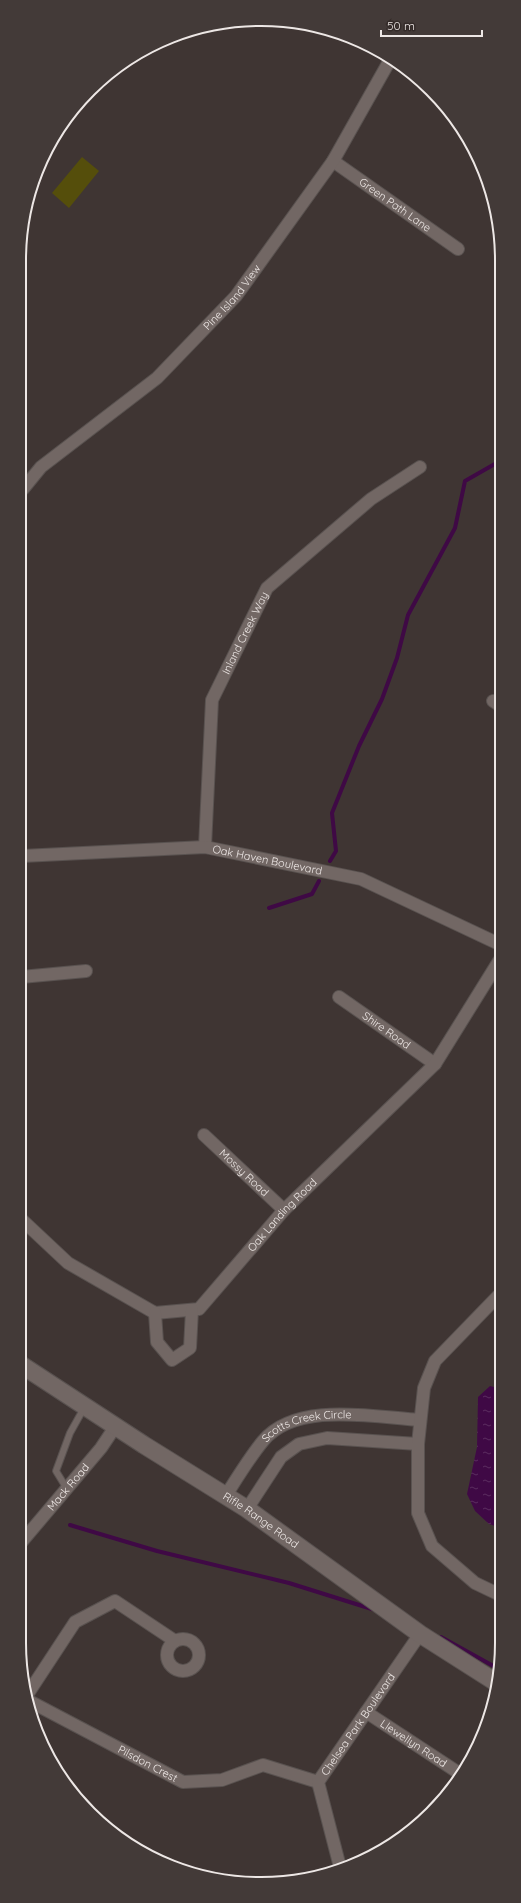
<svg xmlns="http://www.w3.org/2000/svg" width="521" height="1903" font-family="Quicksand,sans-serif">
<defs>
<pattern id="water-ripples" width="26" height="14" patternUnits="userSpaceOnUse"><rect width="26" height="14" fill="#3f0945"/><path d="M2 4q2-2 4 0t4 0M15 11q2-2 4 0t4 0" fill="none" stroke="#5b2d60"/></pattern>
</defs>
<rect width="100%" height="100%" fill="#3f3533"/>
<path fill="#554e0b" d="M82 157 99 171 69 208 52 193Z"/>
<path fill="url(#water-ripples)" d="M490 1386 498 1388V1527L489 1524 475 1511 467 1494 477 1447 478 1397Z"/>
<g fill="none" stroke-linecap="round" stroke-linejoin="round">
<path stroke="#3f0945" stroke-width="4" d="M330 861 336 851 332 813 359 746 382 699 397 658 408 615 455 528 465 481 500 461
M269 908 312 894 319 881
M70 1525 157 1551 289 1583 375 1610
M441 1637 497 1668"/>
<g stroke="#595250" stroke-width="8">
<path id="lane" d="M67 1489 56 1471 70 1433 84 1408"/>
</g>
<g stroke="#595250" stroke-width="14">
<g id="street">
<path id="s1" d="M333 161 458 249"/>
<path id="s2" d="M23 489 41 467 157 378 236 296 333 161 390 60"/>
<path d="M493 701 499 705"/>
<path id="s3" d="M205 847 212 700 267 588 371 499 420 467"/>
<path id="s4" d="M22 856 205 847 361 879 499 944"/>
<path d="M21 977 86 971"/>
<path id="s5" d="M339 997 435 1064"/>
<path id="s6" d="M204 1135 284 1210"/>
<path id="s7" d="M20 1218 68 1263 155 1313 199 1309 284 1210 435 1064 499 961"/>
<path d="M155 1313 157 1342 172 1360 190 1348 192 1310"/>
<path id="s8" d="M225 1497C237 1478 249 1458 263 1441 296 1401 373 1417 420 1420"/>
<path d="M247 1509 281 1457 299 1444 327 1438 418 1444"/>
<path id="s9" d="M19 1545 101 1448 115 1427"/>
<path d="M498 1594 475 1583 432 1546 418 1513V1444L424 1388 435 1361 498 1296"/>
<circle cx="183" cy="1655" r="16"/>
<path d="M29 1692 75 1622 115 1601 175 1641"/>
<path id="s10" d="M31 1702 183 1782 222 1780 263 1765 318 1782"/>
<path id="s11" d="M366 1712 462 1775"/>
<path id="s12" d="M340 1867 318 1782 420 1634"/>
</g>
</g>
<g stroke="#595250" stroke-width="19">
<g id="secondary">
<path id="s13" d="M20 1364 144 1445 247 1509 420 1634 497 1683"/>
</g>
</g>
<use href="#lane" stroke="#726764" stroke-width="6"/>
<use href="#street" stroke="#726764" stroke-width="12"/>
<use href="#secondary" stroke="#726764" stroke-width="17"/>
</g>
<g text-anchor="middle" stroke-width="3.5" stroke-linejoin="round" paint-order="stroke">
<g font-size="11" fill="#ede7e5" stroke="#342b29">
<text dy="4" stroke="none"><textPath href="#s1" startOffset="76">Green Path Lane</textPath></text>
<text dy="4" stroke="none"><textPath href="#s2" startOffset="285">Pine Island View</textPath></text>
<text dy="4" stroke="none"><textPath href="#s3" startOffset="222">Inland Creek Way</textPath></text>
<text dy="4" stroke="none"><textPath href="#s4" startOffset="247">Oak Haven Boulevard</textPath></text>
<text dy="4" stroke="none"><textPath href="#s5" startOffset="58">Shire Road</textPath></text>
<text dy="4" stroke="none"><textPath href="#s6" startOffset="55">Mossy Road</textPath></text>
<text dy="4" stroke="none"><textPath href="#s7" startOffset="336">Oak Landing Road</textPath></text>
<text dy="4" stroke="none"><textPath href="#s8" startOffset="116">Scotts Creek Circle</textPath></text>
<text dy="4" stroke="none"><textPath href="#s9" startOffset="76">Mack Road</textPath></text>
<text dy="4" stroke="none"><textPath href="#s13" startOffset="287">Rifle Range Road</textPath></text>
<text dy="4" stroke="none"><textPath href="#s12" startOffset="158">Chelsea Park Boulevard</textPath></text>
<text dy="4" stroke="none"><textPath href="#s11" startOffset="57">Llewellyn Road</textPath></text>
<text dy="4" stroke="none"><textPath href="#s10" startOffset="132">Pilsdon Crest</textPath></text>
</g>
</g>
<path d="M0 0H521V1903H0ZM260 26H261A234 234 0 0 1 495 260V1643A234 234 0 0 1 261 1877H260A234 234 0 0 1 26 1643V260A234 234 0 0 1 260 26Z" fill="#433a38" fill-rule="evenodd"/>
<path fill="none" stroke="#ede7e5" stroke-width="2" d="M260 26H261A234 234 0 0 1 495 260V1643A234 234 0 0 1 261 1877H260A234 234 0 0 1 26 1643V260A234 234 0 0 1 260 26Z"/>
<path d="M381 30v6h101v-6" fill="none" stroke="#ede7e5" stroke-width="2"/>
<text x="387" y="30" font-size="12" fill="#ede7e5" stroke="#342b29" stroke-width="3" paint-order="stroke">50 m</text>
</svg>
